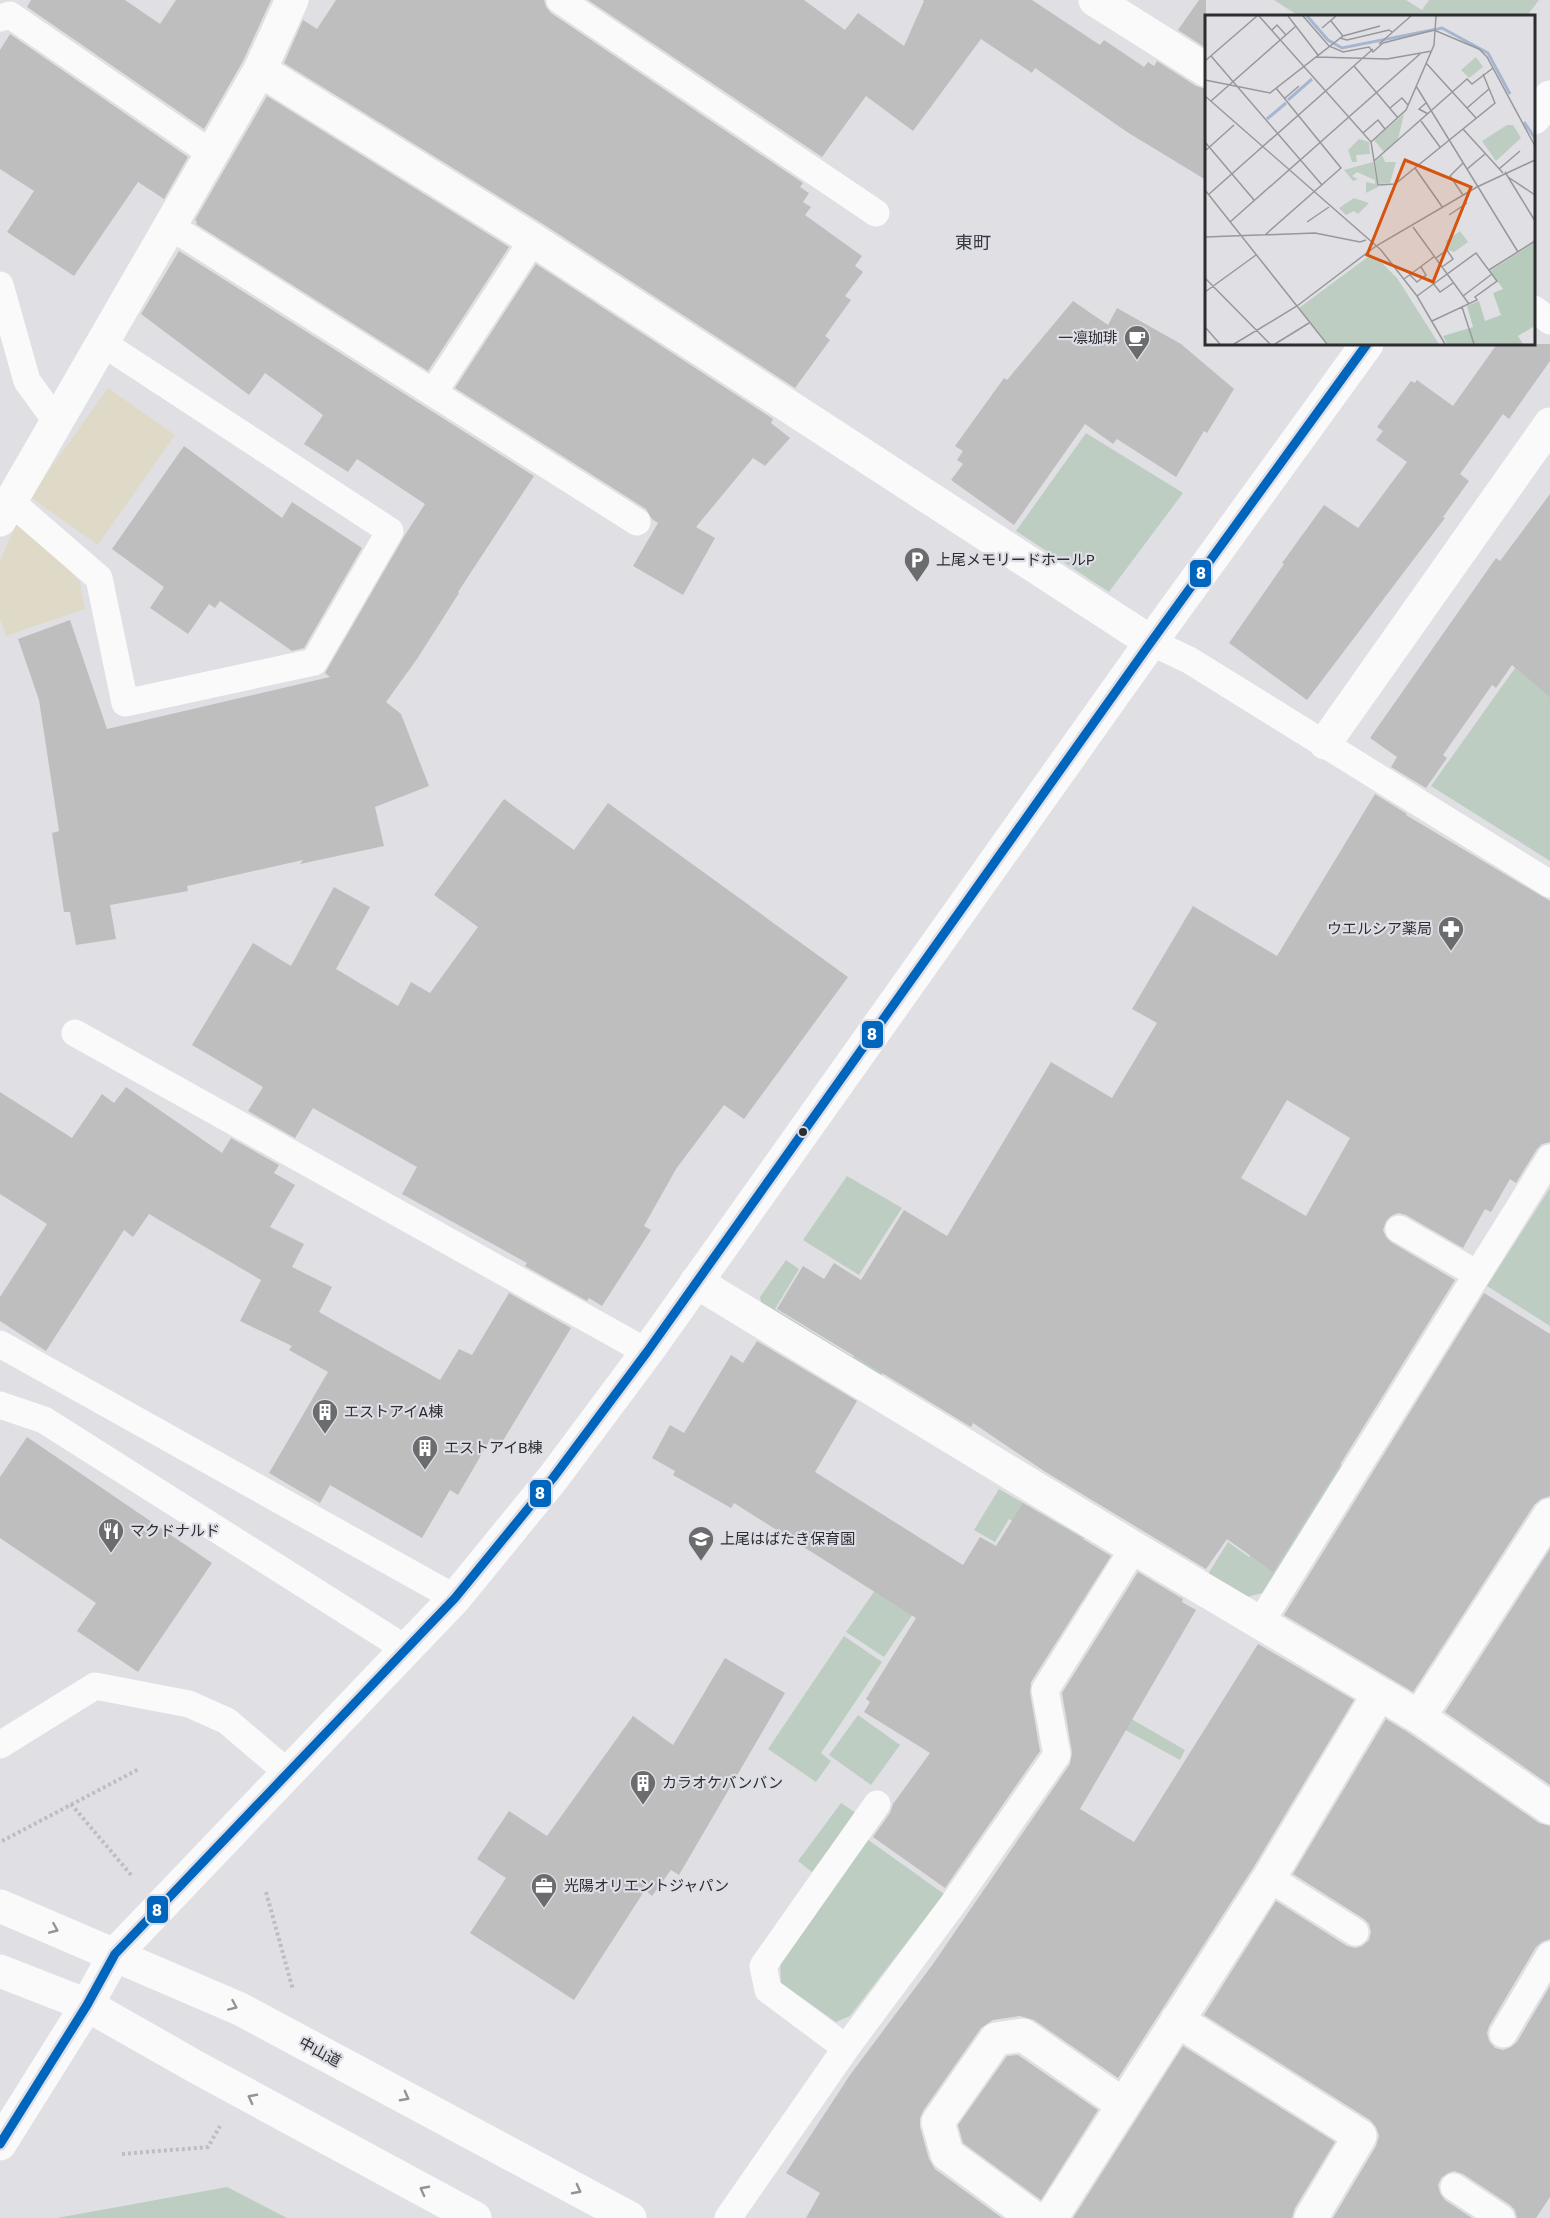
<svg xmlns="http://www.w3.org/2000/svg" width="1550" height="2218" font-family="Poppins,'Noto Sans JP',sans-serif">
<rect width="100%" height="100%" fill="#e0e0e4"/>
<path fill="#bdcdc2" d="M1274 0H1406L1422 10 1429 0H1539L1527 16H1299Z
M1086 433 1183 493 1109 592 1016 531Z
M1550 608V861L1431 786 1530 647Z
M847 1176 902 1208 859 1275 803 1240Z
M1550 1188V1326L1487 1286Z
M786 1260 799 1269 775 1309 853 1357 885 1308 920 1314 879 1379 763 1310 760 1297Z
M1262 1423 1342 1465 1262 1593 1247 1597 1208 1574 1228 1542 1249 1557 1300 1482Z
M999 1489 1084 1538 1074 1557 1009 1519 995 1542 974 1530Z
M876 1589 913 1614 884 1657 846 1632Z
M844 1636 882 1662 821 1753 831 1761 816 1782 768 1749Z
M1116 1710 1185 1750 1180 1760 1109 1721Z
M858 1715 900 1745 871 1785 829 1755Z
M841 1803 856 1813 812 1872 798 1861Z
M867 1839 944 1894 850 2016 836 2022 781 1983 780 1960Z
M227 2187 287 2218H57Z"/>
<path fill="#dfdac8" d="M108 388 175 435 98 545 30 497Z
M17 523 31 530 80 582 85 609 6 636 0 619V560Z"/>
<path fill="#bebebf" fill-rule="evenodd" d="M31 0H125L160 24 176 0H271L243 61 204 129 27 7Z
M336 0H544L546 7 551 13 803 183 800 187 809 193 803 202 811 207 805 215 862 256 855 266 863 272 845 296 851 300 825 336 830 340 795 388 543 224 284 63 303 20 317 29Z
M588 0H804L845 30 858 13 904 46 924 1 922 0H1032L1100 45 1104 40 1144 67 1148 62 1154 66 1157 61 1196 86 1206 89V180L1127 132 1035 68 1032 73 981 39 913 131 866 96 822 157Z
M1199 0H1206V48L1178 30Z
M10 34 188 157 164 199 138 182 74 276 7 232 34 191 0 169V50Z
M267 96 509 247 428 371 196 224 197 222 195 220Z
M179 251 534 476 458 592 459 593 417 659 386 702 401 714 429 786 375 807 384 846 300 864 303 860 187 886 188 891 110 905 116 939 76 945 70 912H64L52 833 59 831 39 700 18 639 70 620 107 729 330 677 325 673 405 535 425 504 357 459 348 472 304 444 323 415 265 373 249 395 141 314Z
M536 264 773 419 771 423 790 438 765 466 753 458 696 527 715 538 683 595 633 566 658 523 652 519 646 509 455 388Z
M1073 301 1108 325 1117 308 1181 344 1234 389 1207 433 1204 431 1176 477 1117 439 1113 444 1085 424 1014 525 951 480 963 464 957 460 963 451 955 446 1004 378 1007 380Z
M1497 344H1550V361L1509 419 1503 414 1460 474 1469 481 1443 517 1445 518 1307 700 1229 643 1284 564 1282 563 1324 505 1358 528 1407 462 1376 440 1383 431 1377 427 1411 381 1415 383 1417 380 1453 406Z
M184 446 282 518 292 502 362 548 304 648 292 651 220 601 215 608 209 604 188 634 150 608 164 587 112 549Z
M1550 494V697L1512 665 1496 688 1492 685 1443 755 1447 758 1426 788 1391 767 1397 757 1370 738 1496 558 1500 561Z
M1375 794 1407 814 1406 815 1550 901V1142L1542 1144 1537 1149 1516 1183 1510 1179 1491 1212 1485 1209 1463 1248 1406 1215 1398 1213 1391 1216 1386 1221 1383 1230 1386 1237 1391 1242 1455 1280 1273 1572 1227 1539 1206 1569 1044 1471 973 1423 971 1427 777 1309 803 1266 824 1279 834 1263 861 1280 904 1210 947 1236 1051 1062 1112 1098 1157 1023 1132 1009 1193 906 1277 956ZM1287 1100 1350 1138 1306 1216 1241 1178Z
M504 799 574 850 608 803 848 977 744 1119 724 1105 676 1169 644 1226 651 1230 602 1306 589 1298 587 1301 525 1266 527 1263 402 1194 417 1167 313 1108 295 1138 248 1111 263 1087 192 1045 253 943 291 966 334 887 370 907 336 969 398 1006 411 982 430 993 478 927 434 895Z
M126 1087 222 1153 231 1138 279 1165 274 1173 295 1185 270 1227 304 1244 292 1267 332 1287 319 1312 440 1380 459 1349 472 1355 509 1293 571 1328 501 1444 491 1438 458 1495 450 1490 422 1538 330 1485 320 1503 269 1473 328 1372 289 1350 292 1346 240 1321 261 1280 149 1214 133 1237 124 1230 46 1351 0 1321V1297L47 1224 0 1194V1092L72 1138 102 1094 114 1103Z
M1484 1293 1550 1334V1496L1541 1499 1534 1505 1413 1692 1284 1615Z
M757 1341 857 1401 815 1472 963 1565 980 1537 996 1546 1023 1503 1111 1556 1031 1682 1030 1693 1040 1751 945 1888 873 1837 890 1813 893 1804 930 1753 864 1712 870 1702 866 1699 916 1618 734 1503 731 1508 673 1475 675 1471 652 1458 670 1425 684 1433 731 1355 743 1363Z
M27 1437 212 1563 138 1672 77 1631 96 1603 0 1538V1477Z
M1550 1549V1785L1445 1712Z
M1138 1572 1183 1599 1182 1602 1196 1610 1080 1809 1134 1842 1258 1644 1354 1700 1253 1868 1118 2078 1034 2020 1020 2016 993 2020 981 2028 923 2111 920 2118V2127L929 2159 935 2169 1002 2218H806L820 2193 786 2173 850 2075 933 1964 1070 1764 1072 1752 1062 1693Z
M725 1658 785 1693 679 1875 671 1870 652 1896 645 1890 574 2000 470 1933 506 1878 477 1859 509 1811 547 1836 633 1716 673 1745Z
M1386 1719 1409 1733 1539 1823 1550 1826V1939L1542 1942 1536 1947 1489 2026 1487 2033 1489 2041 1495 2048 1503 2050 1511 2047 1517 2042 1550 1986V2197L1536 2218H1517L1515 2210 1510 2205 1463 2174 1454 2171 1448 2173 1441 2178 1438 2185 1440 2193 1445 2200 1472 2218H1333L1376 2146 1379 2136 1376 2127 1370 2120 1204 2015 1276 1901 1347 1946 1355 1948 1362 1946 1369 1940 1371 1932 1369 1924 1364 1919 1293 1874Z
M1183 2046 1335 2142 1295 2208 1292 2218H1073Z
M1018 2055 1098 2110 1041 2200 963 2143 958 2125 1007 2056Z"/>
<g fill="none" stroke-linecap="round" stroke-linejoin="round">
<path stroke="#bebec0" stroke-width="4" stroke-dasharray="3 3" stroke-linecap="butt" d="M71 1804 132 1876
M2 1841 139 1769
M266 1892 293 1990
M122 2154 208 2147 220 2126"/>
<path stroke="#fafafb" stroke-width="27" d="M560 0 876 213
M0 18 10 15 212 154
M170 226 637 522
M0 285 27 381 57 422
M1534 309 1550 321
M433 393 533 240
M10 501 99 578 125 703 314 662 390 531 101 342
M1151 642 1189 660 1550 884
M75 1033 647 1352
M1399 1229 1477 1274
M0 1344 455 1598
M0 1405 44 1420 406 1649
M1260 1623 1550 1158
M0 1745 95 1686 189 1704 227 1721 288 1773
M1269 1878 1355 1932
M1503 2034 1550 1955
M846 2048 768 1990 763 1966 877 1804
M1454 2187 1501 2218
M728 2218 846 2048 953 1904 1057 1755 1045 1690 1134 1548"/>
<path stroke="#fafafb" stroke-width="33" d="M1095 0 1206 70
M260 70 533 240 1151 642
M0 520 260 70 292 0
M1325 743 1550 424
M696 1282 1134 1548 1419 1717 1550 1808
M1419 1717 1550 1515
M1177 2020 1360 2136 1311 2218
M1034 2218 947 2154 938 2122 996 2039 1023 2035 1122 2104
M1051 2218 1269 1878 1379 1694"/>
<path stroke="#fafafb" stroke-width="33" d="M1534 118 1550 97
M115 1954 455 1598 553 1478 647 1352 1151 642 1367 344"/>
<path stroke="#fafafb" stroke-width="33" d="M0 2144 87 2005 115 1954"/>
<path stroke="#fafafb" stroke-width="33" d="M0 1906 240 2009 630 2218
M0 1971 87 2005 196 2067 475 2218"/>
<g stroke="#dedee6" stroke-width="14">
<path id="bus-1" d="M0 2144 87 2005 115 1954 455 1598 553 1478 647 1352 1151 642 1367 344"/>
</g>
<use href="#bus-1" stroke="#0065bd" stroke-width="9"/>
</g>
<defs><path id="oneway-chevron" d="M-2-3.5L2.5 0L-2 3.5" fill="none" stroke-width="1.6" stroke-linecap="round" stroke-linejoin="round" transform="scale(1.5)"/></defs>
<g stroke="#939495">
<use href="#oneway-chevron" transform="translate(54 1929) rotate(23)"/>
<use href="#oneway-chevron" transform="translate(233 2006) rotate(24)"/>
<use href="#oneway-chevron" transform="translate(405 2097) rotate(28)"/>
<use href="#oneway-chevron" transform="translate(252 2098) rotate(-152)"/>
<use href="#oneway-chevron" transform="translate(424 2190) rotate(-152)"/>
<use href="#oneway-chevron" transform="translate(577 2190) rotate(28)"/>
</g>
<defs>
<g id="cafe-pin" transform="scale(1.35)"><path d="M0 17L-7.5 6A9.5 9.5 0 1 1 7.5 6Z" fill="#6b6c6e" stroke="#dedee6"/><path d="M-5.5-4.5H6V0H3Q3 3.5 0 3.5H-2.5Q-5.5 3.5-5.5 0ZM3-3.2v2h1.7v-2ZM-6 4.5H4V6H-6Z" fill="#fff"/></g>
<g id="parking-pin" transform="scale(1.35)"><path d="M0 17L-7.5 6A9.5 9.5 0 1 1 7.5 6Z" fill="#6b6c6e" stroke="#dedee6"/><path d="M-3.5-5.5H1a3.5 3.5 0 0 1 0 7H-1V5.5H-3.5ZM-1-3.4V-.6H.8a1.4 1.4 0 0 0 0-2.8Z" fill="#fff"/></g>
<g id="pharmacy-pin" transform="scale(1.35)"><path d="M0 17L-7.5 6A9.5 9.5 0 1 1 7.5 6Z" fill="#6b6c6e" stroke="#dedee6"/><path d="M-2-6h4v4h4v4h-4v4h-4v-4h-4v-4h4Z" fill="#fff"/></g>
<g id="building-pin" transform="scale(1.35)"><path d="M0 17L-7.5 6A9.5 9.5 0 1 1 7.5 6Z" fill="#6b6c6e" stroke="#dedee6"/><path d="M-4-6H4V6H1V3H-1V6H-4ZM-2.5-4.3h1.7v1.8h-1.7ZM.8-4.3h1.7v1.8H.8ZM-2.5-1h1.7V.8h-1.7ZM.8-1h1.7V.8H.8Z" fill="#fff"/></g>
<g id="restaurant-pin" transform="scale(1.35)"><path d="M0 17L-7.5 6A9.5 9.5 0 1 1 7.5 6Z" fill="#6b6c6e" stroke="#dedee6"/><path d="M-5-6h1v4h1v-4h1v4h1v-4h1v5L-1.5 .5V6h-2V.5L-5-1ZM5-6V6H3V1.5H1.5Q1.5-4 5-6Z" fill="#fff"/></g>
<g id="school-pin" transform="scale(1.35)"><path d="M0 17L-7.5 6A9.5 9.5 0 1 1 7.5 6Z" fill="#6b6c6e" stroke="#dedee6"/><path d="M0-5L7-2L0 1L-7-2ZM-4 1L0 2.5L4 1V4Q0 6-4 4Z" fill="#fff"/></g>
<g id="office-pin" transform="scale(1.35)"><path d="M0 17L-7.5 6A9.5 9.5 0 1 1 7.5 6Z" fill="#6b6c6e" stroke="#dedee6"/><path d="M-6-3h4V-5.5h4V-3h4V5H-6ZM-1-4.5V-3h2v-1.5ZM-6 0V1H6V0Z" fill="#fff"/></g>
</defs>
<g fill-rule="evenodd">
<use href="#cafe-pin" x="1137" y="338"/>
<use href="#parking-pin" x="917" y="560"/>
<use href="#pharmacy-pin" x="1451" y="929"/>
<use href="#building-pin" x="325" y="1412"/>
<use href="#building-pin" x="425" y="1448"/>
<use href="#restaurant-pin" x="111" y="1531"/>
<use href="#school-pin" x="701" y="1539"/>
<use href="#building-pin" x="643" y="1783"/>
<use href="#office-pin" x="544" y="1886"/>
</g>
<circle fill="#2c2d2f" stroke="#dedee6" stroke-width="2" cx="803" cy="1132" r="5"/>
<g text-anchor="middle" stroke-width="4.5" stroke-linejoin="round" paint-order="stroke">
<g font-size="15" fill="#2c2d2f" stroke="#dedee6" text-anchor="start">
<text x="1118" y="343" text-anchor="end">一凛珈琲</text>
<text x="936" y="565">上尾メモリードホールP</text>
<text x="1432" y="934" text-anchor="end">ウエルシア薬局</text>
<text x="344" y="1417">エストアイA棟</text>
<text x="444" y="1453">エストアイB棟</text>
<text x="130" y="1536">マクドナルド</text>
<text x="720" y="1544">上尾はばたき保育園</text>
<text x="662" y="1788">カラオケバンバン</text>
<text x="564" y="1891">光陽オリエントジャパン</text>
</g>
<g font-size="15" fill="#2c2d2f" stroke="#dedee6">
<text transform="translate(320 2052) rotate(28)" y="5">中山道</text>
</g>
<g font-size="18" fill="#38383e" stroke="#dedee6">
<text x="973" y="249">東町</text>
</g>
</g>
<g transform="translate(1205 15)">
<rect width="330" height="330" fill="#e0e0e4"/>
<path d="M271 42 278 52 264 63 256 55ZM199 99 193 124 179 137 169 125ZM302 110H308L316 123 291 146 277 126ZM154 124 164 127 165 139 151 140 152 147H147L143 135ZM177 140 180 147H191L185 168 174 169 170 147ZM168 147 173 172 161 178V167L170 169V165L152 157 147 161 153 164 148 166 139 155ZM149 183 164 188 153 199 149 196 141 200 134 193ZM255 216 263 227 249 237 243 235 241 226ZM164 241 172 243 192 263 234 329H123L94 293Z" fill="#bdcdc2"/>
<path d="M330 227V311L313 321 318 329H242L238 321 268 312 262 291 274 286 280 306 296 300 288 278 298 274 285 256Z" fill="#b7cbbd"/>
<path fill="none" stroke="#a7b6d0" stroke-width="3" d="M102 1 123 25 137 33 237 13 283 38 305 79M83 85 107 64M62 104 81 88M319 107 330 123"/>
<path fill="none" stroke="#98989c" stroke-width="1.5" d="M54 1 166 127 173 170 190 169 290 88 278 59M83 1 113 40M98 1 124 31 138 37 164 32 168 37 178 28 229 15 274 34 282 42 330 131M126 6 138 21M117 13 131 1M67 15 72 10 81 20M135 23 142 25 184 15 187 17M174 29 206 1M6 41 117 170M111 42 182 44 227 36M0 46 52 1M221 48 271 103M149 51 193 103M0 65 65 78 138 21 175 11M211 71 262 154 280 139M0 81 176 235 212 281 240 329M80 83 94 71M6 86 91 11M221 88 214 94 223 99M185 93 197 83 203 90M262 93 284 74M216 106 235 132M258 114 298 158M158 118 173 105 180 114M0 127 49 185M166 127 201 95 229 30 231 1M0 136 29 110M169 146 262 64 267 69 288 53M258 148 245 161 258 180M210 153 238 193M262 154 313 237M294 154 315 136M300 157 330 206M303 162 330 180M0 175 122 329M3 180 168 34M244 200 262 188M25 207 215 39M102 207 124 192M208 212 264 289M60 220 136 153 71 73M0 222 110 218 155 227 161 225M231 243 242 235 248 244 237 252M284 255 330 226M205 260 212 267 221 260 216 252M0 263 65 329M199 264 230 241M228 268 235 277 248 268M0 277 51 240M212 281 271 238 292 266 270 282 272 285 227 306M258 281 287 259M257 292 269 329M0 312 15 329M29 329 92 291 171 231 272 172 330 145M70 329 104 308"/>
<path fill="#d55510" fill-opacity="0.15" stroke="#d55510" stroke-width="3" d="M200 145 266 172 228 267 162 240Z"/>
<rect width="330" height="330" fill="none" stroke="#2c2d2f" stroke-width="3"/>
</g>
<g stroke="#dedee6" stroke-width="2">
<rect x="1189" y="559" width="23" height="29" rx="6" fill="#0065bd"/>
<rect x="861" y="1020" width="23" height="29" rx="6" fill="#0065bd"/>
<rect x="529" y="1479" width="23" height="29" rx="6" fill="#0065bd"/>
<rect x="146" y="1895" width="23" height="29" rx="6" fill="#0065bd"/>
</g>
<g font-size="16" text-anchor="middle" font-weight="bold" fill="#fff">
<text x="1201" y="579">8</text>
<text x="872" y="1040">8</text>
<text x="540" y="1499">8</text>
<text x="157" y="1916">8</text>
</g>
</svg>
